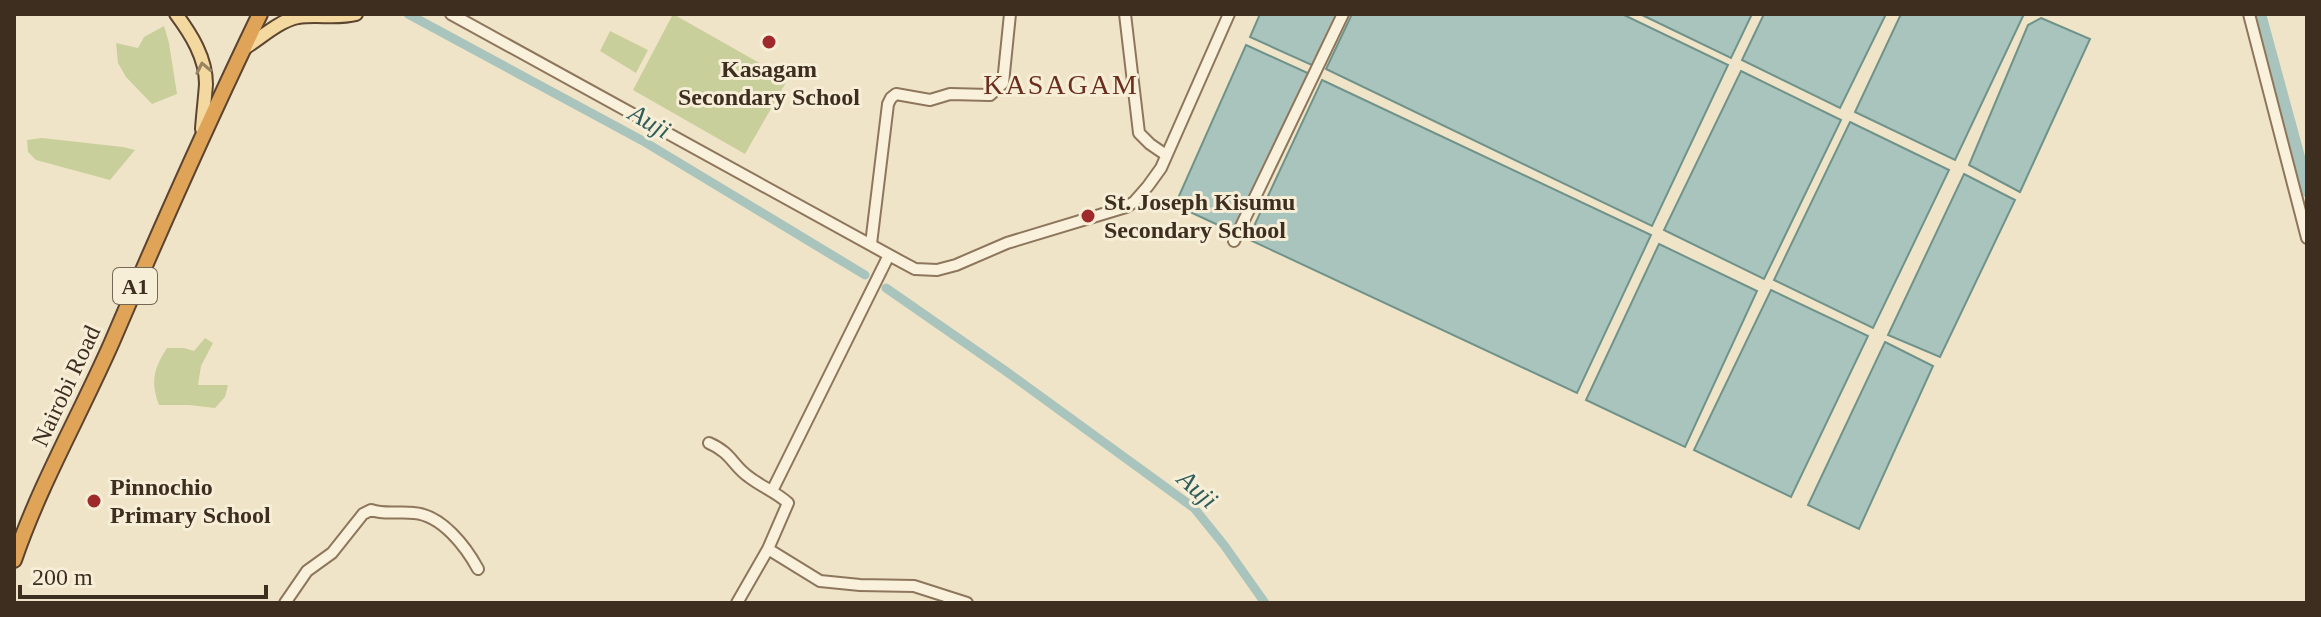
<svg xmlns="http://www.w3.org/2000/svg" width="2321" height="617" font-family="Georgia,serif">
<rect width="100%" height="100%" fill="#f0e4c8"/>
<path fill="#c9cf9b" d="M673 14 788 79 745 154 633 90Z
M164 26 169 43 177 94 152 104 126 77 118 63 116 43 138 48 144 37Z
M610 31 648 50 636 73 600 51Z
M42 138 123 147 135 150 110 180 36 160 28 152 27 140Z
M205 338 213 343 201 366 198 385H228L225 397 215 408 189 405H159C150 382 154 368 167 348H184L194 351Z"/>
<path fill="#a9c4bc" stroke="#6f938a" stroke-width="2" d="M1260 14H1338L1314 66 1250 37Z
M1352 14H1622L1728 65 1652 226 1326 69Z
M1640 14H1752L1731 58Z
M1764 14H1886L1840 108 1742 60Z
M1901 14H2024L1955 160 1855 112Z
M2041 18 2090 39 2020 192 1969 165 2028 25Z
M1246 45 1312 75 1235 233 1175 205Z
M1741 71 1841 120 1764 279 1664 230Z
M1322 80 1651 235 1577 393 1248 239Z
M1850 122 1949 170 1873 328 1774 280Z
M1964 174 2015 200 1940 357 1888 335Z
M1659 244 1757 291 1685 447 1586 400Z
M1771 290 1868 336 1791 497 1694 450Z
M1885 342 1933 366 1859 529 1808 505Z"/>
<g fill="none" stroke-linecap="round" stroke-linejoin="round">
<path stroke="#a9c4bc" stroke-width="9" d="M408 14 643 141 865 275
M886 288 1007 372 1194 508 1224 545 1265 603"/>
<path stroke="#a9c4bc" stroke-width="14" d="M2259 14 2307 190"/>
<g stroke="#8d765c" stroke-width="14">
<path id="minor" d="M451 14 889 255 915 269 937 270 956 265 1007 243 1126 207 1134 202 1148 186 1161 168 1229 14
M1125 14 1139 133 1150 144 1166 155
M2249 14 2307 238
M1234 241 1343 14
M871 244 888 104 891 98 896 94 930 100 950 94 990 95 1003 83 1010 14
M709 443C732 453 732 465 749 477 762 487 776 492 788 503L768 549 737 603
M772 491 889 255
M768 549 820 581 860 585 914 586 967 603
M285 603 307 571 332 553 363 514 371 510C386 515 398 511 414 513 442 515 466 547 478 569"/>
</g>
<g stroke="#5b4430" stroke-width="16">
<path id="major" d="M176 14C191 34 206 58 206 84 205 99 203 114 202 129
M243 49C260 39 278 21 298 17 318 14 337 19 356 14"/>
</g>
<g stroke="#5b4430" stroke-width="18">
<path id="highway" d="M14 560C40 484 80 415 112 342 159 232 208 122 260 14"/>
</g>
<use href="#minor" stroke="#faf1dc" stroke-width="10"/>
<use href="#major" stroke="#f3d9a0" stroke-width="12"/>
<use href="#highway" stroke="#e0a458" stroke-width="14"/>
</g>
<defs><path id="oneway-chevron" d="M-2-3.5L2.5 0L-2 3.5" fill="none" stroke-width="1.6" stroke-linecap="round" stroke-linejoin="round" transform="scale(2)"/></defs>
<use stroke="#988460" href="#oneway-chevron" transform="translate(203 68) rotate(-102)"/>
<g fill="#9e2a2b" stroke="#f7eed8" stroke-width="3">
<circle cx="769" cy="42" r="8"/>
<circle cx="1088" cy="216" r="8"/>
<circle cx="94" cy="501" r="8"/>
</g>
<g text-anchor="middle" stroke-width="6" stroke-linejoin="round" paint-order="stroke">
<rect fill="#f7eed8" stroke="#756857" stroke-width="2" x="113" y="268" width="44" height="36" rx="6"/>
<g font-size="22" font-weight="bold" fill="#3d2e20">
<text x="135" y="294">A1</text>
</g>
<g font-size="24" font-weight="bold" fill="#3d2e20" stroke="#f7eed8" text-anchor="start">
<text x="769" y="77" text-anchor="middle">Kasagam<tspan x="769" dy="28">Secondary School</tspan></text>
<text x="1104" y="210">St. Joseph Kisumu<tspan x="1104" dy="28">Secondary School</tspan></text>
<text x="110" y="495">Pinnochio<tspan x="110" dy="28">Primary School</tspan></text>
</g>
<g font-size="24" fill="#3d2e20" stroke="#f7eed8">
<text transform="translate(66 386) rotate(-65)" y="8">Nairobi Road</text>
</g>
<g font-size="26" font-style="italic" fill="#2f5d5a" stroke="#f7eed8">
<text transform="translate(650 121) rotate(30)" y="9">Auji</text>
<text transform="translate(1198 489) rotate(42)" y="9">Auji</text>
</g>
<g font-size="28" letter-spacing="2" fill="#6b2e1e" stroke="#f7eed8">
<text x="1061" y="94">KASAGAM</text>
</g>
</g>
<rect width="2321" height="617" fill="none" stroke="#3d2e20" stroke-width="32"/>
<path d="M20 585v12h246v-12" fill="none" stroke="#3d2e20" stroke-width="4"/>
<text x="32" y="585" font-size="24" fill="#3d2e20" stroke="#f7eed8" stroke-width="6" paint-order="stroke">200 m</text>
</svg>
